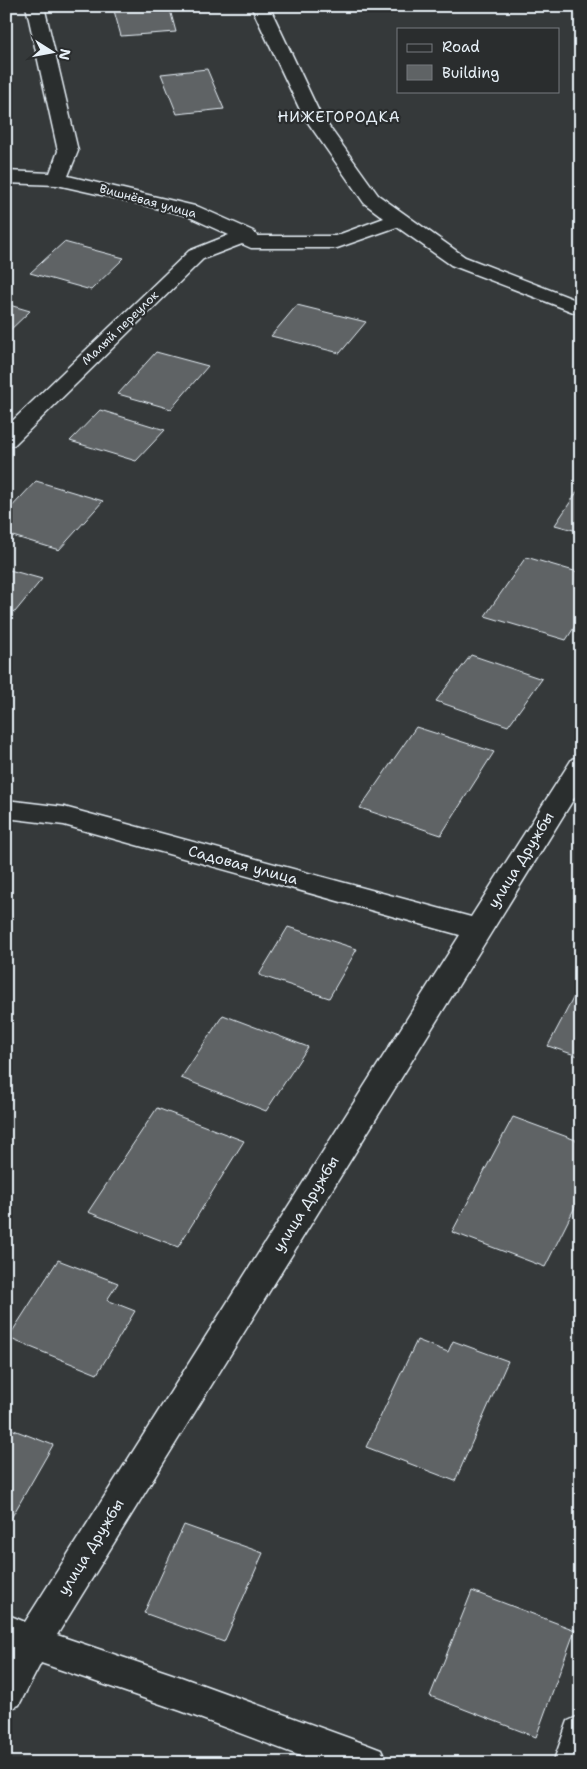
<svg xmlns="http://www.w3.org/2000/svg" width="587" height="1769" font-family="'Shantell Sans',sans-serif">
<rect width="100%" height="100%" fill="#35393a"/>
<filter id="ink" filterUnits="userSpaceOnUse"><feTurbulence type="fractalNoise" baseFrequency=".02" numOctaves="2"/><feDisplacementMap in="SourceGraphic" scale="10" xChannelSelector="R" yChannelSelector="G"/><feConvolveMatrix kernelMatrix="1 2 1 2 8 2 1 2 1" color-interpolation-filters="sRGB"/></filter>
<g filter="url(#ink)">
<path fill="#5f6365" stroke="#e8f1f8" d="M169 6 176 32 121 36 113 7Z
M207 69 224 109 177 114 161 74Z
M64 242 75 245 124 258 91 290 30 273Z
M6 304 30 311 6 334Z
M297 305 366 322 340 353 271 336Z
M156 352 208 366 171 409 118 394Z
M100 410 165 430 136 461 70 441Z
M36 481 103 501 59 550 6 534V513Z
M579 489 581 490V532L555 525Z
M526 557 581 573V617L566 640 485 616Z
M6 569 42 579 15 612 6 609Z
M471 655 542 679 508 726 436 701Z
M416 727 494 752 441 835 360 808Z
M288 927 357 949 329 998 259 975Z
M581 983V1057L548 1046Z
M223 1015 308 1047 266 1111 181 1078Z
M157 1108 244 1141 178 1247 88 1212Z
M513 1117 581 1142V1195L545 1267 452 1232Z
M58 1260 118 1283 107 1300 135 1311 97 1374 8 1338Z
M417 1340 448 1352 453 1341 508 1361 455 1481 366 1447Z
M6 1427 53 1445 6 1527Z
M184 1525 263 1553 224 1642 144 1613Z
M472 1591 575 1630 536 1737 430 1696Z"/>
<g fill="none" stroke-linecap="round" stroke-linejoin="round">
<g stroke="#e8f1f8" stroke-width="3">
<path id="minor" d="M26 6H44L78 151 68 176 199 207 253 231 257 236H335L384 218 364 203 302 114 251 6H269L320 114 378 195 465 257 581 302V315L451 265 397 227 337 248H251L242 244 203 259 14 445 6 447V427L189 251 229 235 185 215 115 198 57 185 6 183V171L50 173 58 151Z
M581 756V787L57 1635 181 1677 368 1745 381 1750 387 1763H319L181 1711 41 1663 19 1705 6 1710V1656L9 1650 6 1648V1614L25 1622 460 935 64 825 6 818V800L64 807 471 917 572 759Z
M581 1715V1763H553L568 1721Z"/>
</g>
<use href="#minor" fill="#2a2d2e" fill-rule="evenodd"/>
</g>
</g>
<g text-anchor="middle" stroke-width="4.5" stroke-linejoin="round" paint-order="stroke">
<g font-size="12" fill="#e8f1f8" stroke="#2a2d2e">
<text transform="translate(148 201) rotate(15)" y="4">Вишнёвая улица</text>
<text transform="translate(120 328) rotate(-44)" y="4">Малый переулок</text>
</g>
<g font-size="15" letter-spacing="1" fill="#e8f1f8" stroke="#2a2d2e">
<text x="339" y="122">НИЖЕГОРОДКА</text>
</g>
<g font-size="15" fill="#e8f1f8" stroke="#2a2d2e">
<text transform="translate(521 860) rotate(-58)" y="5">улица Дружбы</text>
<text transform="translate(243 865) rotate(15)" y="5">Садовая улица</text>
<text transform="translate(306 1204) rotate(-58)" y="5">улица Дружбы</text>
<text transform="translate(91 1547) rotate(-58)" y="5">улица Дружбы</text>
</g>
</g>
<rect width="587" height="1769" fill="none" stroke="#2a2d2e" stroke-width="25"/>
<rect x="12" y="12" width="562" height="1744" fill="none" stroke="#e8f1f8" stroke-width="2" filter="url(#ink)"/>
<rect x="397" y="28" width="162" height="65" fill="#2a2d2e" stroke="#767b7f"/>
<rect x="407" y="44" width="25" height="8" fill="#2a2d2e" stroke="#767b7f"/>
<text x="442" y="52" font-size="15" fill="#e8f1f8">Road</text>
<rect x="407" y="65" width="25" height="15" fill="#5f6365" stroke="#767b7f"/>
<text x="442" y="78" font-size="15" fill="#e8f1f8">Building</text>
<g transform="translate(52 52) rotate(101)" stroke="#2a2d2e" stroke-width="4" paint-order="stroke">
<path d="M0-4L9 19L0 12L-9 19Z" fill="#e8f1f8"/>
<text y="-8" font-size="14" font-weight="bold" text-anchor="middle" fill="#e8f1f8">N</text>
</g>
</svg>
